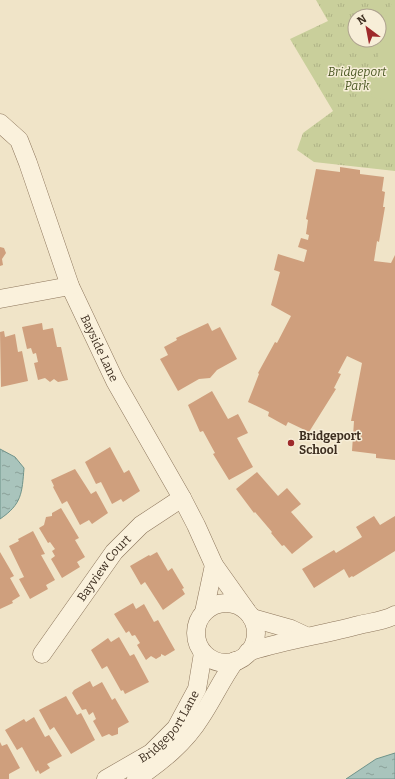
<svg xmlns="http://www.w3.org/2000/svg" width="395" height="779" font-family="Bitter,serif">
<defs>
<pattern id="park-tufts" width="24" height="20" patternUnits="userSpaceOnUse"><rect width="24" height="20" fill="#c9cf9b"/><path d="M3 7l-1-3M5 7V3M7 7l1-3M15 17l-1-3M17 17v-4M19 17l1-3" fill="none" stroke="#aeb285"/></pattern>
<pattern id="water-ripples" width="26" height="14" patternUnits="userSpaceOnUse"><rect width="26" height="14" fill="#a9c4bc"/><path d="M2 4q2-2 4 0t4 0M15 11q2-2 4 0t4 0" fill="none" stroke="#8ba098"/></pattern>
</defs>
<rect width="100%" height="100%" fill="#f0e4c8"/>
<path fill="url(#park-tufts)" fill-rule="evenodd" d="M316 0H395V171L314 162 297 150 303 133 333 111 290 39 328 21ZM355 16H379V40H355Z"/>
<path fill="#c9cf9b" d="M393 0H395V102L371 97 384 22Z"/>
<path fill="url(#water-ripples)" stroke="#6f938a" d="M0 449 15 457 24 468C22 493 22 504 0 519Z
M395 753V779H346L376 759Z"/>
<path fill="#cf9f7d" d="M340 167 360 170V174L384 177 382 191 385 192 383 207H385L379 242 377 241 374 261 391 263 395 255V460L376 458V454L352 451 354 421H351L362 363 347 356 338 373 341 374 334 388 336 389 309 432 288 422 286 426 268 416 269 412 248 402 259 374 258 373 275 342 277 343 291 316 271 305 280 272 274 270 278 254 304 262 307 250 298 247 301 238 308 240 309 235 306 234 308 220 306 219 316 169 340 172Z
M0 247 4 248 6 253 2 259 3 265 0 266Z
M42 323 43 330 53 328 57 347H61L68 380 58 382 54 379 50 382 45 378 38 380 34 363 38 362 36 353 33 354 31 348 27 349 22 327Z
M208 323 212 331 220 327 237 359 217 370 210 378 199 379 178 391 160 359 168 355 164 347 177 340 176 338Z
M4 331 5 337 15 334 18 352 22 351 28 381 1 387 0 332Z
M212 391 228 419 238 414 248 433 237 438 253 467 229 480 213 454 215 453 203 431 200 432 188 405Z
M110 447 124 473 129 470 140 491 123 502 121 499 112 504 101 482 96 484 85 462Z
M75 469 91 494 96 491 108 513 92 524 89 520 80 525 67 501 62 504 53 487 54 486 51 480Z
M257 472 278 496 287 488 301 504 291 512 313 537 292 554 284 545 282 546 271 533 272 532 255 512 254 513 236 489Z
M61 508 79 538 75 540 85 557 77 562 80 567 62 578 51 559 55 556 52 551 55 549 50 542 48 543 39 528 44 525 46 517 52 516V513Z
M374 516 380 525 395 516V551L353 577 352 576 349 578 344 569 314 588 302 569 334 550 336 553 362 537 356 527Z
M33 531 45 554 41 555 55 580 46 585 48 589 30 599 19 579 24 577 9 546 19 541 18 539Z
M0 552 14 576 10 578 20 596 12 601 13 603 0 609Z
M157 552 168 571 172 568 184 588 182 589 185 594 163 610 145 582 141 585 130 566 149 555 150 556Z
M133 603 136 609 144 604 154 622 158 620 175 650 165 656 161 654V656L156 659 151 656 146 660 137 645 140 643 135 635 132 636 129 631 126 633 114 614Z
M119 637 130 656 134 654 149 682 125 694 123 690 121 691 107 666 102 669 91 650 108 638 111 642Z
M90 681 93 687 102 682 112 700 115 698 129 722 118 728V734L112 736 109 734 102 737 93 721 96 719 93 712 89 715 86 709 82 710 72 693 74 690Z
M66 696 77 715 81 713 95 740 71 754 54 727 50 730 39 710Z
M34 717 45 737 49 735 62 756 47 764 50 768 40 774 38 770 36 772 22 747 17 750 5 730 24 719 26 722Z
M0 742 2 746 7 744 20 768 9 774V779H0Z"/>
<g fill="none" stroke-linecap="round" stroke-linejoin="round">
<g stroke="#8d765c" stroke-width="19">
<g id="street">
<path id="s1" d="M0 123 19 140 28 163 70 286 115 381 182 498 196 525 214 565 246 610"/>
<path d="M0 299 70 286"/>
<circle cx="226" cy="633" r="30"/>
<path d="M204 612 214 565"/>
<path d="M252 618 291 629 306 636"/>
<path d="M248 652C285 640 322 635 359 625 371 622 385 621 395 615"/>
<path id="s2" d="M42 654 114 552 141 525 182 498"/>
<path id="s3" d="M106 779 151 753 176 728 197 689 203 653"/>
<path d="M136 779C161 762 185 743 201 717 213 699 222 679 235 661"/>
</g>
</g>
<use href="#street" stroke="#faf1dc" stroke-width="18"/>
</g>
<circle fill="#9e2a2b" stroke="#f7eed8" stroke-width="1.5" cx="291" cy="443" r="4"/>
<g text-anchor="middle" stroke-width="3" stroke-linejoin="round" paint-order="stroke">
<g font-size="12" font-style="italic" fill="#4d5a26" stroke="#f7eed8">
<text x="357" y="76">Bridgeport<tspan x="357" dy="14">Park</tspan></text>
</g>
<g font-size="12" fill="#3d2e20" stroke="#f7eed8">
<text dy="4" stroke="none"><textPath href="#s1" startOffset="249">Bayside Lane</textPath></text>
<text dy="4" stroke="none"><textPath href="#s2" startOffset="106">Bayview Court</textPath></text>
<text dy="4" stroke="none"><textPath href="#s3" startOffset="84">Bridgeport Lane</textPath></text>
</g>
<g font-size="12" font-weight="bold" fill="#3d2e20" stroke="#f7eed8" text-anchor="start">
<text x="299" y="440">Bridgeport<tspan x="299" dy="14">School</tspan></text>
</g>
</g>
<g transform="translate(367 28) rotate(328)"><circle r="19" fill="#f7eed8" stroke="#ada18e"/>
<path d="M0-3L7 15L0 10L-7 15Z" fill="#9e2a2b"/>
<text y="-6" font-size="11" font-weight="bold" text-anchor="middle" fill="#3d2e20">N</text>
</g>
</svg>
